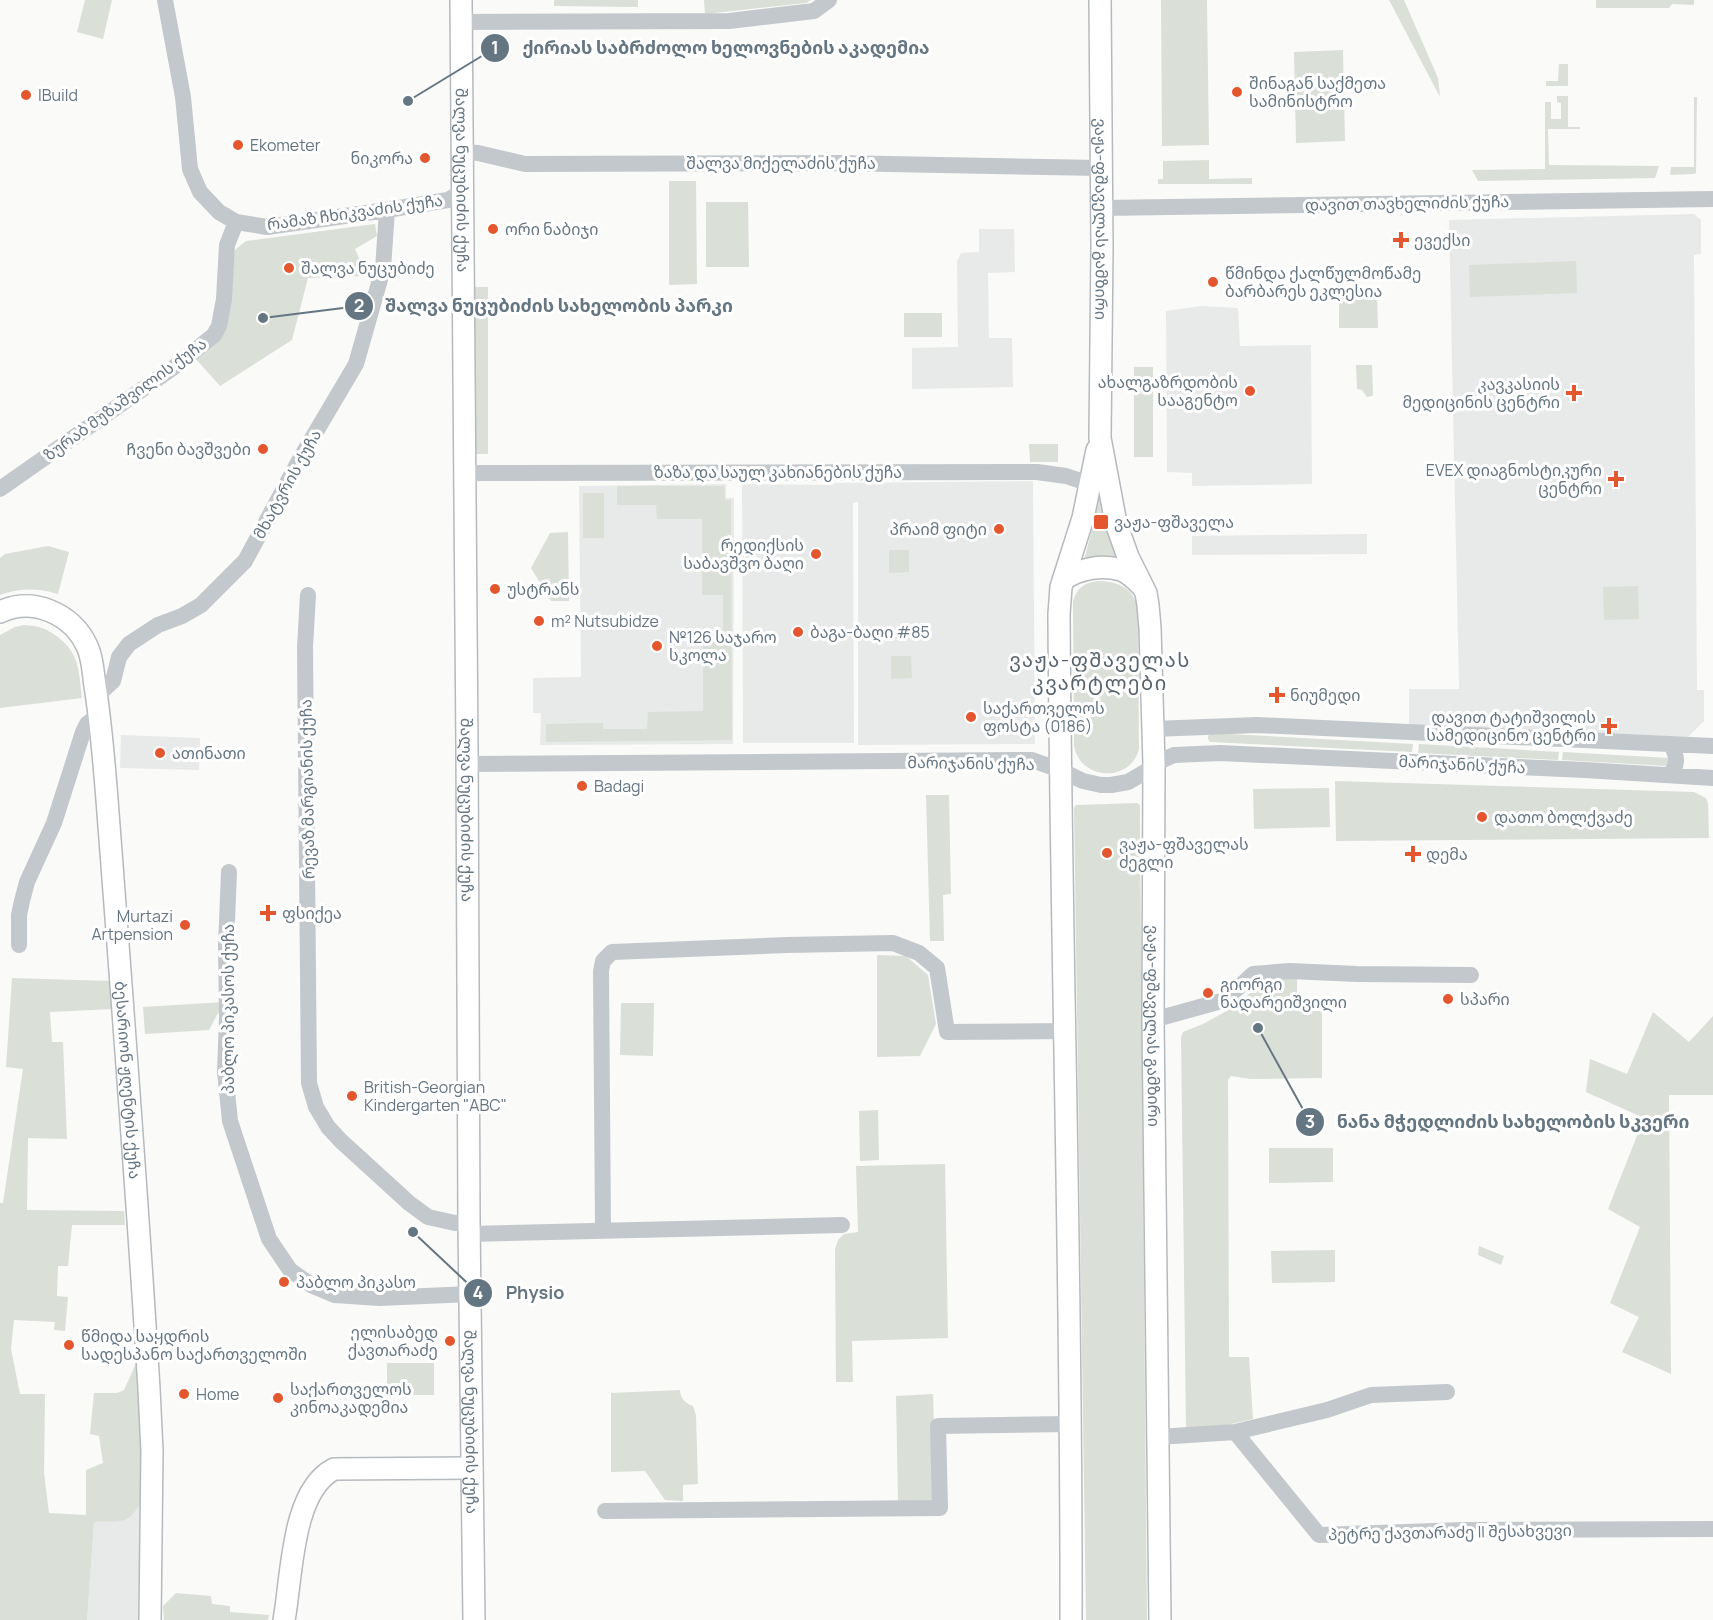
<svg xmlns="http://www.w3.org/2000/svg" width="1713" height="1620" font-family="Manrope,'Noto Sans Georgian',sans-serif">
<rect width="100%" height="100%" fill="#fafaf8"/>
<path fill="#e8e9e9" d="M1694 214 1701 220V254L1694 255 1697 690H1704V721L1688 737 1409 725V689H1459L1449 220Z
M979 229H1014L1015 272 988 273 989 338H1012L1013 387 912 389V348L958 347 957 261 961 253 979 252Z
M1201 306 1238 308 1240 346 1311 345 1312 484 1192 486V473L1167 472 1166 311Z
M1033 481 1035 744 858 745V502L853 503 854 743H743L742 484 833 485 834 483Z
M726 484V498H734L733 744 540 745 541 713H533V678L581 677 579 486Z
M1367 534V554L1192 555V536Z
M121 735 200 738 199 770 120 768Z
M141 1500 138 1620H87L94 1522 119 1521Z"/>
<path fill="#dadfd7" d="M85 0H112L103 39 77 32Z
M554 0H638V7L554 6Z
M704 0H811L806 3 705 14Z
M1161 0H1207L1209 145 1162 146Z
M1389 0H1404L1438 78 1440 97Z
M1596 0H1694V5L1672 4 1669 8H1596Z
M1343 50 1345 141 1296 143 1294 52Z
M1559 64H1568V86H1546V81H1558Z
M1557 96H1568V127H1580V129H1548L1549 165 1659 166 1655 178 1478 181 1472 170 1545 169V102H1551V119H1561V103L1557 102Z
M1694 97H1697L1696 173 1694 174 1670 175 1671 167H1694Z
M1209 160V179L1252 178V184H1158V179H1163V161Z
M669 181H696L697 284 669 285Z
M706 202H748L749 267H706Z
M375 224 377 236 355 249 367 276 308 278 292 340 220 386 196 359 224 333 230 261 236 249 246 241Z
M1576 261 1577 293 1470 297 1469 265Z
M471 287H488V302H530L529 311H488V454H470Z
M1377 294 1378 328H1339V295Z
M904 313H942V337H904Z
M1356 365H1372L1373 394 1372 396 1367 397 1362 390 1357 389Z
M1134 367H1153V457H1134Z
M1029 444H1058V462H1030Z
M1099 481 1118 562 1084 560 1094 522Z
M617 486H724L725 500H731L732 740 546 742V724L603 723V729H647L648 712 703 711V633H723V595H702V519H657L656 505H617Z
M583 493H604V538H583Z
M568 532 569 601H551L531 568 550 533Z
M48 546 69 552 58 594C37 588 21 588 0 595V558L5 554Z
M889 550H909V572L889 573Z
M1097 581C1118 581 1135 588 1138 611L1139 749C1130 784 1079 780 1074 745L1073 601C1077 588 1084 583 1097 581Z
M1638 586 1639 619 1604 620 1603 587Z
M24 625C40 626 46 628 59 638 80 654 79 674 82 698L0 708V635L15 627Z
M891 656H911L912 678 891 679Z
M1211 733 1413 744 1412 752 1210 742 1208 739V736Z
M1419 744 1559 752 1558 760 1418 753Z
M1563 752 1670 758 1667 766 1562 760Z
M1335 781 1694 792 1706 798 1708 803 1709 838 1336 841Z
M1329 788 1330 827 1254 829 1253 789Z
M926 795H949L951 894 943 895 944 941H930Z
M1137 803 1140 805V827L1147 1620H1086L1074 808 1076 805Z
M877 955 906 956 928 975 936 1024 920 1056 877 1057Z
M12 978 111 981 113 1009 50 1012 52 1042H63L67 1139 28 1138 27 1210 124 1211 125 1225H72L68 1266H58L57 1296 68 1297 65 1331 54 1330 55 1322 14 1320 11 1349 20 1394H45L44 1473 49 1513 86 1515V1470L103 1463 99 1436 90 1434 94 1393H117L124 1390 138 1359 142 1414 141 1500C131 1526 118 1521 94 1522L87 1620H0V1203H3L23 1069 6 1067Z
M1297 978V1011H1322V1078L1250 1079 1231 1076 1228 1080 1229 1357H1249L1253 1419 1218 1427 1186 1428 1181 1037 1183 1032 1203 1024 1232 1008 1261 984 1280 979Z
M224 1002 209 1030 145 1034 143 1007Z
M621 1003H654L653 1056 620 1055Z
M1653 1012 1689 1042 1713 1016V1095H1669L1671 1374 1622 1352 1639 1317 1610 1303 1640 1227 1608 1209 1644 1118 1586 1092 1590 1059 1627 1074Z
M878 1110 879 1160 860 1161 859 1111Z
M1269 1148H1333V1182L1269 1183Z
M945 1164 948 1338 852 1341 853 1382H836L835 1249 838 1240 844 1234 858 1232 856 1166Z
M1479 1246 1504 1256 1501 1265 1478 1255Z
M1335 1250V1282L1272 1283 1271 1251Z
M387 1363H434V1395H387Z
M680 1390C680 1398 686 1404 693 1406L696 1415 698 1484 683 1485V1501L665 1500 645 1471 611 1472V1393Z
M933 1394 936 1501H898L896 1396Z
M176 1593 211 1596 212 1604 230 1606V1612L269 1615 268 1620H164L163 1606Z"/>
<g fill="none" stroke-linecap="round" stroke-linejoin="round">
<g stroke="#b5babe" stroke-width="24">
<g id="major">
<path id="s1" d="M461 0 467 748 469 1223 474 1620"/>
<path id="s2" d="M1100 0 1102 247 1100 438 1116 523 1128 557 1146 593 1148 605 1150 628 1154 764 1153 1020 1160 1620"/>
<path d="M1064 579C1079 569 1102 564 1121 570 1129 573 1135 579 1141 585"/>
<path id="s3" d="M0 612C33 596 72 614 87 646 93 658 93 673 95 686 103 736 106 788 110 839 124 1022 138 1206 149 1389L152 1451 150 1620"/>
<path d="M284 1620C292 1578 291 1491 334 1469L472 1468"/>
<path d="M1071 1620C1072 1285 1061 949 1059 614L1061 587 1083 518 1097 450"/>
</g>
</g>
<path stroke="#c3c8cc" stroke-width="16" d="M165 0 183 97 190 169 200 192 219 212 236 222 267 227 387 210 448 200 463 191
M461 22 729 21 814 11 829 0
M462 152 478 153 525 164 837 163 1101 168
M1102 208 1713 199
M465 473 1037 472 1066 476 1090 484
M0 489 177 365 214 335 219 326 224 299 227 245 236 222
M308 595 305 647 309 1083 316 1107 328 1127 341 1141 409 1203 428 1217 455 1223H469
M97 696 113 681 119 657 129 644 158 625 182 616 201 605 245 561 301 457 356 364 383 269 387 210
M1153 729 1257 725 1713 746
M467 764 1032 760 1060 770 1083 781 1101 785H1111L1128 782 1145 772 1154 764 1174 755 1220 753 1585 770 1713 778
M1669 775C1679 765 1677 756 1671 744
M229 872 226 946 227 1018 225 1072 230 1121 269 1239 290 1270 311 1285 335 1295 379 1298 471 1294
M19 945V915L22 901 27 882 54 823 83 732 87 724 99 715
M1153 1020 1225 1000 1253 974 1290 971 1357 974 1471 975
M603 1230 601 971 603 961 612 952 787 945 893 943 919 953 937 968 947 1032 1064 1031
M469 1234 842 1225
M1235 1432 1319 1535 1464 1530 1713 1529
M1158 1437 1235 1432 1327 1410 1371 1395 1447 1392
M605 1511 940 1508 938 1426 1070 1424"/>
<use href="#major" stroke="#fff" stroke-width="21"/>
</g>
<g fill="#e4572e" stroke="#fff" stroke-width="2">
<circle cx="1237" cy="92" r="6"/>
<circle cx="26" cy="95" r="6"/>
<circle cx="238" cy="145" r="6"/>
<circle cx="425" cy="158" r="6"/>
<circle cx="493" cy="229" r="6"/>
<path d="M1398 231h6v6h6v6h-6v6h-6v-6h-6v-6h6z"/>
<circle cx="289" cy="268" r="6"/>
<circle cx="1213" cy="282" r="6"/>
<circle cx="1250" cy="391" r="6"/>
<path d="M1571 384h6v6h6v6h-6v6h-6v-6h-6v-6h6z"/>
<circle cx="263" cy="449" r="6"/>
<path d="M1613 470h6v6h6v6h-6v6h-6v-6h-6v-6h6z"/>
<rect x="1093" y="514" width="16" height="16" rx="3"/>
<circle cx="999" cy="529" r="6"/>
<circle cx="816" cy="554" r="6"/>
<circle cx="495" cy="589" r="6"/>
<circle cx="539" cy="621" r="6"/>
<circle cx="798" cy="632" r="6"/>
<circle cx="657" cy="646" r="6"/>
<path d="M1274 686h6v6h6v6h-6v6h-6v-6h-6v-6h6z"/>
<circle cx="971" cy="717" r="6"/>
<path d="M1606 717h6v6h6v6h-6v6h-6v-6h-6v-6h6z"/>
<circle cx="160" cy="753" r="6"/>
<circle cx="582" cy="786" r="6"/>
<circle cx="1482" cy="817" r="6"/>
<circle cx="1107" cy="853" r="6"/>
<path d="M1410 845h6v6h6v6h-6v6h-6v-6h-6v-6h6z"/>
<path d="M265 904h6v6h6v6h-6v6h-6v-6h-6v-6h6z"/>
<circle cx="185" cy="925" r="6"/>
<circle cx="1208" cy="993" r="6"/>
<circle cx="1448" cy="999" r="6"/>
<circle cx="352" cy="1096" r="6"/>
<circle cx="284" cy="1282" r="6"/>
<circle cx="450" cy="1341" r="6"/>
<circle cx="69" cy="1345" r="6"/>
<circle cx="184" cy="1394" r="6"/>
<circle cx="278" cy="1398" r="6"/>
</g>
<g text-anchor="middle" stroke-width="6" stroke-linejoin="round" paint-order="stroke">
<g font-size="16" fill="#657683" stroke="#fff" text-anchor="start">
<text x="1249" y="89">შინაგან საქმეთა<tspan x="1249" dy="18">სამინისტრო</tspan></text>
<text x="38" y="101">IBuild</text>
<text x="250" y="151">Ekometer</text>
<text x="413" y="164" text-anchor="end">ნიკორა</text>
<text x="505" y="235">ორი ნაბიჯი</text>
<text x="1414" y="246">ევექსი</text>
<text x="301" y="274">შალვა ნუცუბიძე</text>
<text x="1225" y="279">წმინდა ქალწულმოწამე<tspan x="1225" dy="18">ბარბარეს ეკლესია</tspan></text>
<text x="1238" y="388" text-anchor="end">ახალგაზრდობის<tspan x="1238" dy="18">სააგენტო</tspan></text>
<text x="1560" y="390" text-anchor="end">კავკასიის<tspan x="1560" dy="18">მედიცინის ცენტრი</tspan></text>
<text x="251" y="455" text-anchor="end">Ჩვენი ბავშვები</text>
<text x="1602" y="476" text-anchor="end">EVEX დიაგნოსტიკური<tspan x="1602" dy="18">ცენტრი</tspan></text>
<text x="1114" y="528">ვაჟა-ფშაველა</text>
<text x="987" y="535" text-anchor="end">პრაიმ ფიტი</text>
<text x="804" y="551" text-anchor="end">რედიქსის<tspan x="804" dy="18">საბავშვო ბაღი</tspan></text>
<text x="507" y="595">უსტრანს</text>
<text x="551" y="627">m² Nutsubidze</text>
<text x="810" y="638">ბაგა-ბაღი #85</text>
<text x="669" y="643">№126 საჯარო<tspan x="669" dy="18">სკოლა</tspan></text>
<text x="1290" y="701">ნიუმედი</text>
<text x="983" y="714">საქართველოს<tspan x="983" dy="18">ფოსტა (0186)</tspan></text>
<text x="1596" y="723" text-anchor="end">დავით ტატიშვილის<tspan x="1596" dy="18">სამედიცინო ცენტრი</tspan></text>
<text x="172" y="759">ათინათი</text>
<text x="594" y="792">Badagi</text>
<text x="1494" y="823">დათო ბოლქვაძე</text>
<text x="1119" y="850">ვაჟა-ფშაველას<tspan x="1119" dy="18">ძეგლი</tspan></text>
<text x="1426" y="860">დემა</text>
<text x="282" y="919">ფსიქეა</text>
<text x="173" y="922" text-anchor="end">Murtazi<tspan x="173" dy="18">Artpension</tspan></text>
<text x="1220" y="990">გიორგი<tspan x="1220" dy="18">ნადარეიშვილი</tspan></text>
<text x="1460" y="1005">სპარი</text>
<text x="364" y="1093">British-Georgian<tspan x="364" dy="18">Kindergarten "ABC"</tspan></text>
<text x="296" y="1288">პაბლო პიკასო</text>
<text x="438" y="1338" text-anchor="end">ელისაბედ<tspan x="438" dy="18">ქავთარაძე</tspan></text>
<text x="81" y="1342">წმიდა საყდრის<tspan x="81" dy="18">სადესპანო საქართველოში</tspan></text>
<text x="290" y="1395">საქართველოს<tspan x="290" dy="18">კინოაკადემია</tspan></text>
<text x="196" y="1400">Home</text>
</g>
<g font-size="16" fill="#657683" stroke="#fff">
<text x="781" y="169">შალვა მიქელაძის ქუჩა</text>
<text dy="6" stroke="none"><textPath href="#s1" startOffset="180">შალვა ნუცუბიძის ქუჩა</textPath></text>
<text transform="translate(1407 203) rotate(-1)" y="6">დავით თავხელიძის ქუჩა</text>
<text transform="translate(355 212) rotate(-8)" y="6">რამაზ ჩხიკვაძის ქუჩა</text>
<text dy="6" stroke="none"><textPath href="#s2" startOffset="219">ვაჟა-ფშაველას გამზირი</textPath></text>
<text transform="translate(125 399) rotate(-36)" y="6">ზურაბ მუზაშვილის ქუჩა</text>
<text x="778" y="478">ზაზა და საულ კახიანების ქუჩა</text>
<text transform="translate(287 484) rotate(-61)" y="6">მხატვრის ქუჩა</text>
<text transform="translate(971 763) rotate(1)" y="6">მარიჯანის ქუჩა</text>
<text transform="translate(1462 764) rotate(3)" y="6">მარიჯანის ქუჩა</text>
<text transform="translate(307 789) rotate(-91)" y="6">რევაზ მარგიანის ქუჩა</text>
<text dy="6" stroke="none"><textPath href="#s1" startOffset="810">შალვა ნუცუბიძის ქუჩა</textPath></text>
<text transform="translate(228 1009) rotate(-90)" y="6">პაბლო პიკასოს ქუჩა</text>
<text dy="6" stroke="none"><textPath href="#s2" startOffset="1034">ვაჟა-ფშაველას გამზირი</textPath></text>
<text dy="6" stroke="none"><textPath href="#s3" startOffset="540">ბესარიონ ჟღენტის ქუჩა</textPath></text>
<text dy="6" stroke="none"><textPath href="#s1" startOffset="1422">შალვა ნუცუბიძის ქუჩა</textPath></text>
<text transform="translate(1450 1532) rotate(-1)" y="6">პეტრე ქავთარაძე II შესახვევი</text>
</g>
<g font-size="20" letter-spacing="1.5" fill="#57646e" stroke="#fff">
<text x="1100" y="667">ვაჟა-ფშაველას<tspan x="1100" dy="23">კვარტლები</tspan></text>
</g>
</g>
<path fill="none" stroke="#657683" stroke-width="2" d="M408 101L495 48M263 318L359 306M1258 1028L1310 1122M413 1232L478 1293"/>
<g fill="#657683" stroke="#fff" stroke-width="2">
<circle cx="408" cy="101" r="6"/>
<circle cx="263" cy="318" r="6"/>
<circle cx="1258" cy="1028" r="6"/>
<circle cx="413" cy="1232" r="6"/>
<circle cx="495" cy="48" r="15"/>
<circle cx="359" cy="306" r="15"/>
<circle cx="1310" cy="1122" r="15"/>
<circle cx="478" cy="1293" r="15"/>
</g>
<g font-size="18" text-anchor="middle" font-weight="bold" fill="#fff">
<text x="495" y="54">1</text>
<text x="359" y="312">2</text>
<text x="1310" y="1128">3</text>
<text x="478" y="1299">4</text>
</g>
<g font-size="18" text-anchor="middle" font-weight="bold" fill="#657683" stroke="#fff" stroke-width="6" stroke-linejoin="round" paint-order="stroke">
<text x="726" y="54">ქირიას საბრძოლო ხელოვნების აკადემია</text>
<text x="559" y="312">შალვა ნუცუბიძის სახელობის პარკი</text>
<text x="1513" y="1128">ნანა მჭედლიძის სახელობის სკვერი</text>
<text x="535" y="1299">Physio</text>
</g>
</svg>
